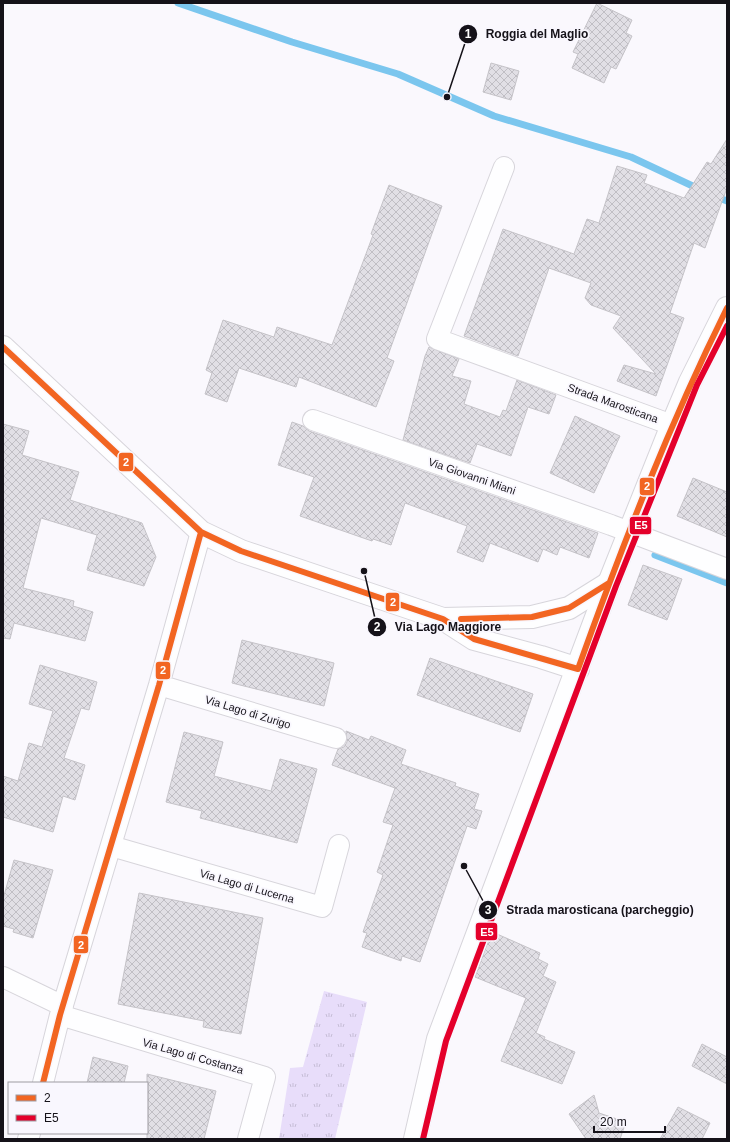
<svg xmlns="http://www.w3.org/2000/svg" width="730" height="1142" font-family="Helvetica,sans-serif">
<defs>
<pattern id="grass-tufts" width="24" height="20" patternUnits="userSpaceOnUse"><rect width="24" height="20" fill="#e8ddfa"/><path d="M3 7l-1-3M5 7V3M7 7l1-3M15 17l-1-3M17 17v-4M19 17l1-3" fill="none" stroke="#c6bdd6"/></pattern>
<pattern id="building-cross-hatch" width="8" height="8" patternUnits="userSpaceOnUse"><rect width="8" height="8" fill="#e1dfe5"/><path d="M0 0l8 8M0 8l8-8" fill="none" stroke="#c0bec4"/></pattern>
</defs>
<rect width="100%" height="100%" fill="#faf8fd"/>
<path fill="url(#grass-tufts)" d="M324 991 367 1002 335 1139H279L290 1068 303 1067Z"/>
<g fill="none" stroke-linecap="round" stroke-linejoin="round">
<path stroke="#7bc6ee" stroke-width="7" d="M178 3 292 42 398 74 494 116 631 157 699 189
M714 196 727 201
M655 555 727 583"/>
</g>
<path fill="url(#building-cross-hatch)" stroke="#c5c3c8" d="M597 3 632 20 626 33 632 36 616 69 611 67 604 83 572 68 578 54 573 52Z
M491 63 519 71 511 100 483 92Z
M727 139V188L705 248 694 243 670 313 684 318 656 396 617 381 624 365 656 374 613 328 621 316 591 305 585 298 591 283 549 268 518 356 464 336 503 229 574 254 587 219 599 223 617 166 647 175 644 183 684 198 707 162 711 164Z
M389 185 442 206 387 358 394 361 376 407 299 377 296 387 239 368 227 402 205 394 212 373 206 370 223 320 274 337 277 327 332 345 373 235 371 234Z
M429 347 459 359 452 376 471 381 464 404 500 417 503 410 506 411 517 380 556 395 549 414 528 407 511 456 477 444 470 463 403 440 425 356Z
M575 416 620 436 594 493 550 473Z
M292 422 303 426 309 431 598 533 589 558 560 547 557 555 543 549 538 562 490 543 483 562 457 552 467 526 405 503 391 545 373 539 372 541 300 516 314 477 278 465Z
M3 424 29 431 22 455 79 472 70 500 142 523 156 557 144 586 87 570 97 535 41 518 23 588 74 601 73 606 93 612 85 641 14 623 10 639 3 638Z
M693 478 727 492V537L677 516Z
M643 565 682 579 667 620 628 605Z
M242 640 334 663 324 706 232 683Z
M430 658 533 694 520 732 417 695Z
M40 665 97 682 89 710 81 708 64 758 85 765 75 800 63 796 53 832 3 817V776L18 781 29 743 42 747 53 711 29 704Z
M346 731 369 740 371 736 406 750 401 764 456 783 455 786 479 794 474 809 482 811 476 829 467 826 420 962 402 956 401 961 362 947 367 933 363 932 383 875 377 872 393 825 383 822 395 788 332 765 338 749 344 747 347 742Z
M184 732 223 742 214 776 271 791 280 759 317 769 297 843 200 818 202 811 166 802Z
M14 860 53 870 33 938 13 932 14 929 3 926V899Z
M139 893 263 918 241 1034 203 1027 204 1021 118 1004Z
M497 934 540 953 538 959 548 964 543 976 556 982 536 1033 545 1037 544 1039 575 1052 562 1084 501 1061 526 998 475 977 489 939 494 941Z
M702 1044 727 1057V1084L692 1066Z
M93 1057 128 1066 124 1083H87Z
M147 1074 216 1091 204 1139H147Z
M594 1095 599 1113 626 1122 620 1139H586L569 1114Z
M678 1107 710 1123 702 1139H660Z"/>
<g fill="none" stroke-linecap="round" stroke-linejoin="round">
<g stroke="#d7d5db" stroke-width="22">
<path id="street" d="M504 167 437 339 672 425
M313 420 611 525 727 569
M159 685 336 738
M111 846 322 907 339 845
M3 977 63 1006
M60 1015 265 1077 248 1139
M43 1083 60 1015 159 685 201 532
M28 1139 30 1133"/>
</g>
<g stroke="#d7d5db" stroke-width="24">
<path id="secondary" d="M3 347 201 532 241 551 443 619 474 639 541 657 578 669
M443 619 532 617 569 608 609 583"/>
</g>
<g stroke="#d7d5db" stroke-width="24">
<path id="primary" d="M415 1139 438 1039 609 583 672 425 690 382 727 308"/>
</g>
<use href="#street" stroke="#fefeff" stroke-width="20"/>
<use href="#secondary" stroke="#fefeff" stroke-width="22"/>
<use href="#primary" stroke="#fefeff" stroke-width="22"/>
<g stroke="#f9f7fe" stroke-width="9">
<path id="bus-1" d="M3 347 201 532 241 551 443 619 474 639 578 669
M461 619 532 617 569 608 609 583
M578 669C622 546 669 425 727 308
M43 1083 60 1015 159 685 201 532"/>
</g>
<g stroke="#f9f7fe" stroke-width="9">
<path id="bus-2" d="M423 1139 446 1041 616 586 697 385 727 326"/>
</g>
<use href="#bus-1" stroke="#f26522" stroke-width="6"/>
<use href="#bus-2" stroke="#e4002b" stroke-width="6"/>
</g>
<g text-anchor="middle" stroke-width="3.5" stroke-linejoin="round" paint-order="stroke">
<g font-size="11" fill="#151219" stroke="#f9f7fe">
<text transform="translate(613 403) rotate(20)" y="4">Strada Marosticana</text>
<text transform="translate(472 476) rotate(19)" y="4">Via Giovanni Miani</text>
<text transform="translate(248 712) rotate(17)" y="4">Via Lago di Zurigo</text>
<text transform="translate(247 886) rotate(16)" y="4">Via Lago di Lucerna</text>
<text transform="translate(193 1056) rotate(16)" y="4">Via Lago di Costanza</text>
</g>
</g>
<path fill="none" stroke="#151219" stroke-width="1.5" d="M447 97L468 34M364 571L377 627M464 866L488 910"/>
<g fill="#151219" stroke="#f9f7fe" stroke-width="1.5">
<circle cx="447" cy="97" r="4"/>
<circle cx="364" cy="571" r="4"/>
<circle cx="464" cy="866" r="4"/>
<circle cx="468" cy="34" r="10"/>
<circle cx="377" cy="627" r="10"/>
<circle cx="488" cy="910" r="10"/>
</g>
<g font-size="12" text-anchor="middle" font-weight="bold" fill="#fff">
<text x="468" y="38">1</text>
<text x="377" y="631">2</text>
<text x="488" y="914">3</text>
</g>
<g font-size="12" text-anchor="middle" font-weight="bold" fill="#151219" stroke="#f9f7fe" stroke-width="3.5" stroke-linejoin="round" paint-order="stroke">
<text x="537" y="38">Roggia del Maglio</text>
<text x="448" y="631">Via Lago Maggiore</text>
<text x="600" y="914">Strada marosticana (parcheggio)</text>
</g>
<g stroke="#f9f7fe" stroke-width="1.5">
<rect x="118" y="452" width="16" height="20" rx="4" fill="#f26522"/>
<rect x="639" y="477" width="16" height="19" rx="4" fill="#f26522"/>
<rect x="629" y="516" width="23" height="19" rx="4" fill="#e4002b"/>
<rect x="385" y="592" width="15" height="20" rx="4" fill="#f26522"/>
<rect x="155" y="661" width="16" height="19" rx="4" fill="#f26522"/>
<rect x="475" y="922" width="23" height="19" rx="4" fill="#e4002b"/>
<rect x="73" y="935" width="16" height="19" rx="4" fill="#f26522"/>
</g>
<g font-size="11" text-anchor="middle" font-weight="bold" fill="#fff">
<text x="126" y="466">2</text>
<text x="647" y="490">2</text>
<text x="641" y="529">E5</text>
<text x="393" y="606">2</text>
<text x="163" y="674">2</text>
<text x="487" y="936">E5</text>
<text x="81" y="949">2</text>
</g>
<rect width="730" height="1142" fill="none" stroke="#151219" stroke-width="8"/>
<rect x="8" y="1082" width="140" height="52" fill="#f9f7fe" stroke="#9e9ba2"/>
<rect x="16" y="1095" width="20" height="6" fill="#f26522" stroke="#9e9ba2"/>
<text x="44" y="1102" font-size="12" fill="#151219">2</text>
<rect x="16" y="1115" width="20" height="6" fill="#e4002b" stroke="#9e9ba2"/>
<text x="44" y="1122" font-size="12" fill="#151219">E5</text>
<path d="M594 1126v6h71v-6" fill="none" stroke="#151219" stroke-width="2"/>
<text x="600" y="1126" font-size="12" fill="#151219" stroke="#f9f7fe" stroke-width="3" paint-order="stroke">20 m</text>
</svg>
